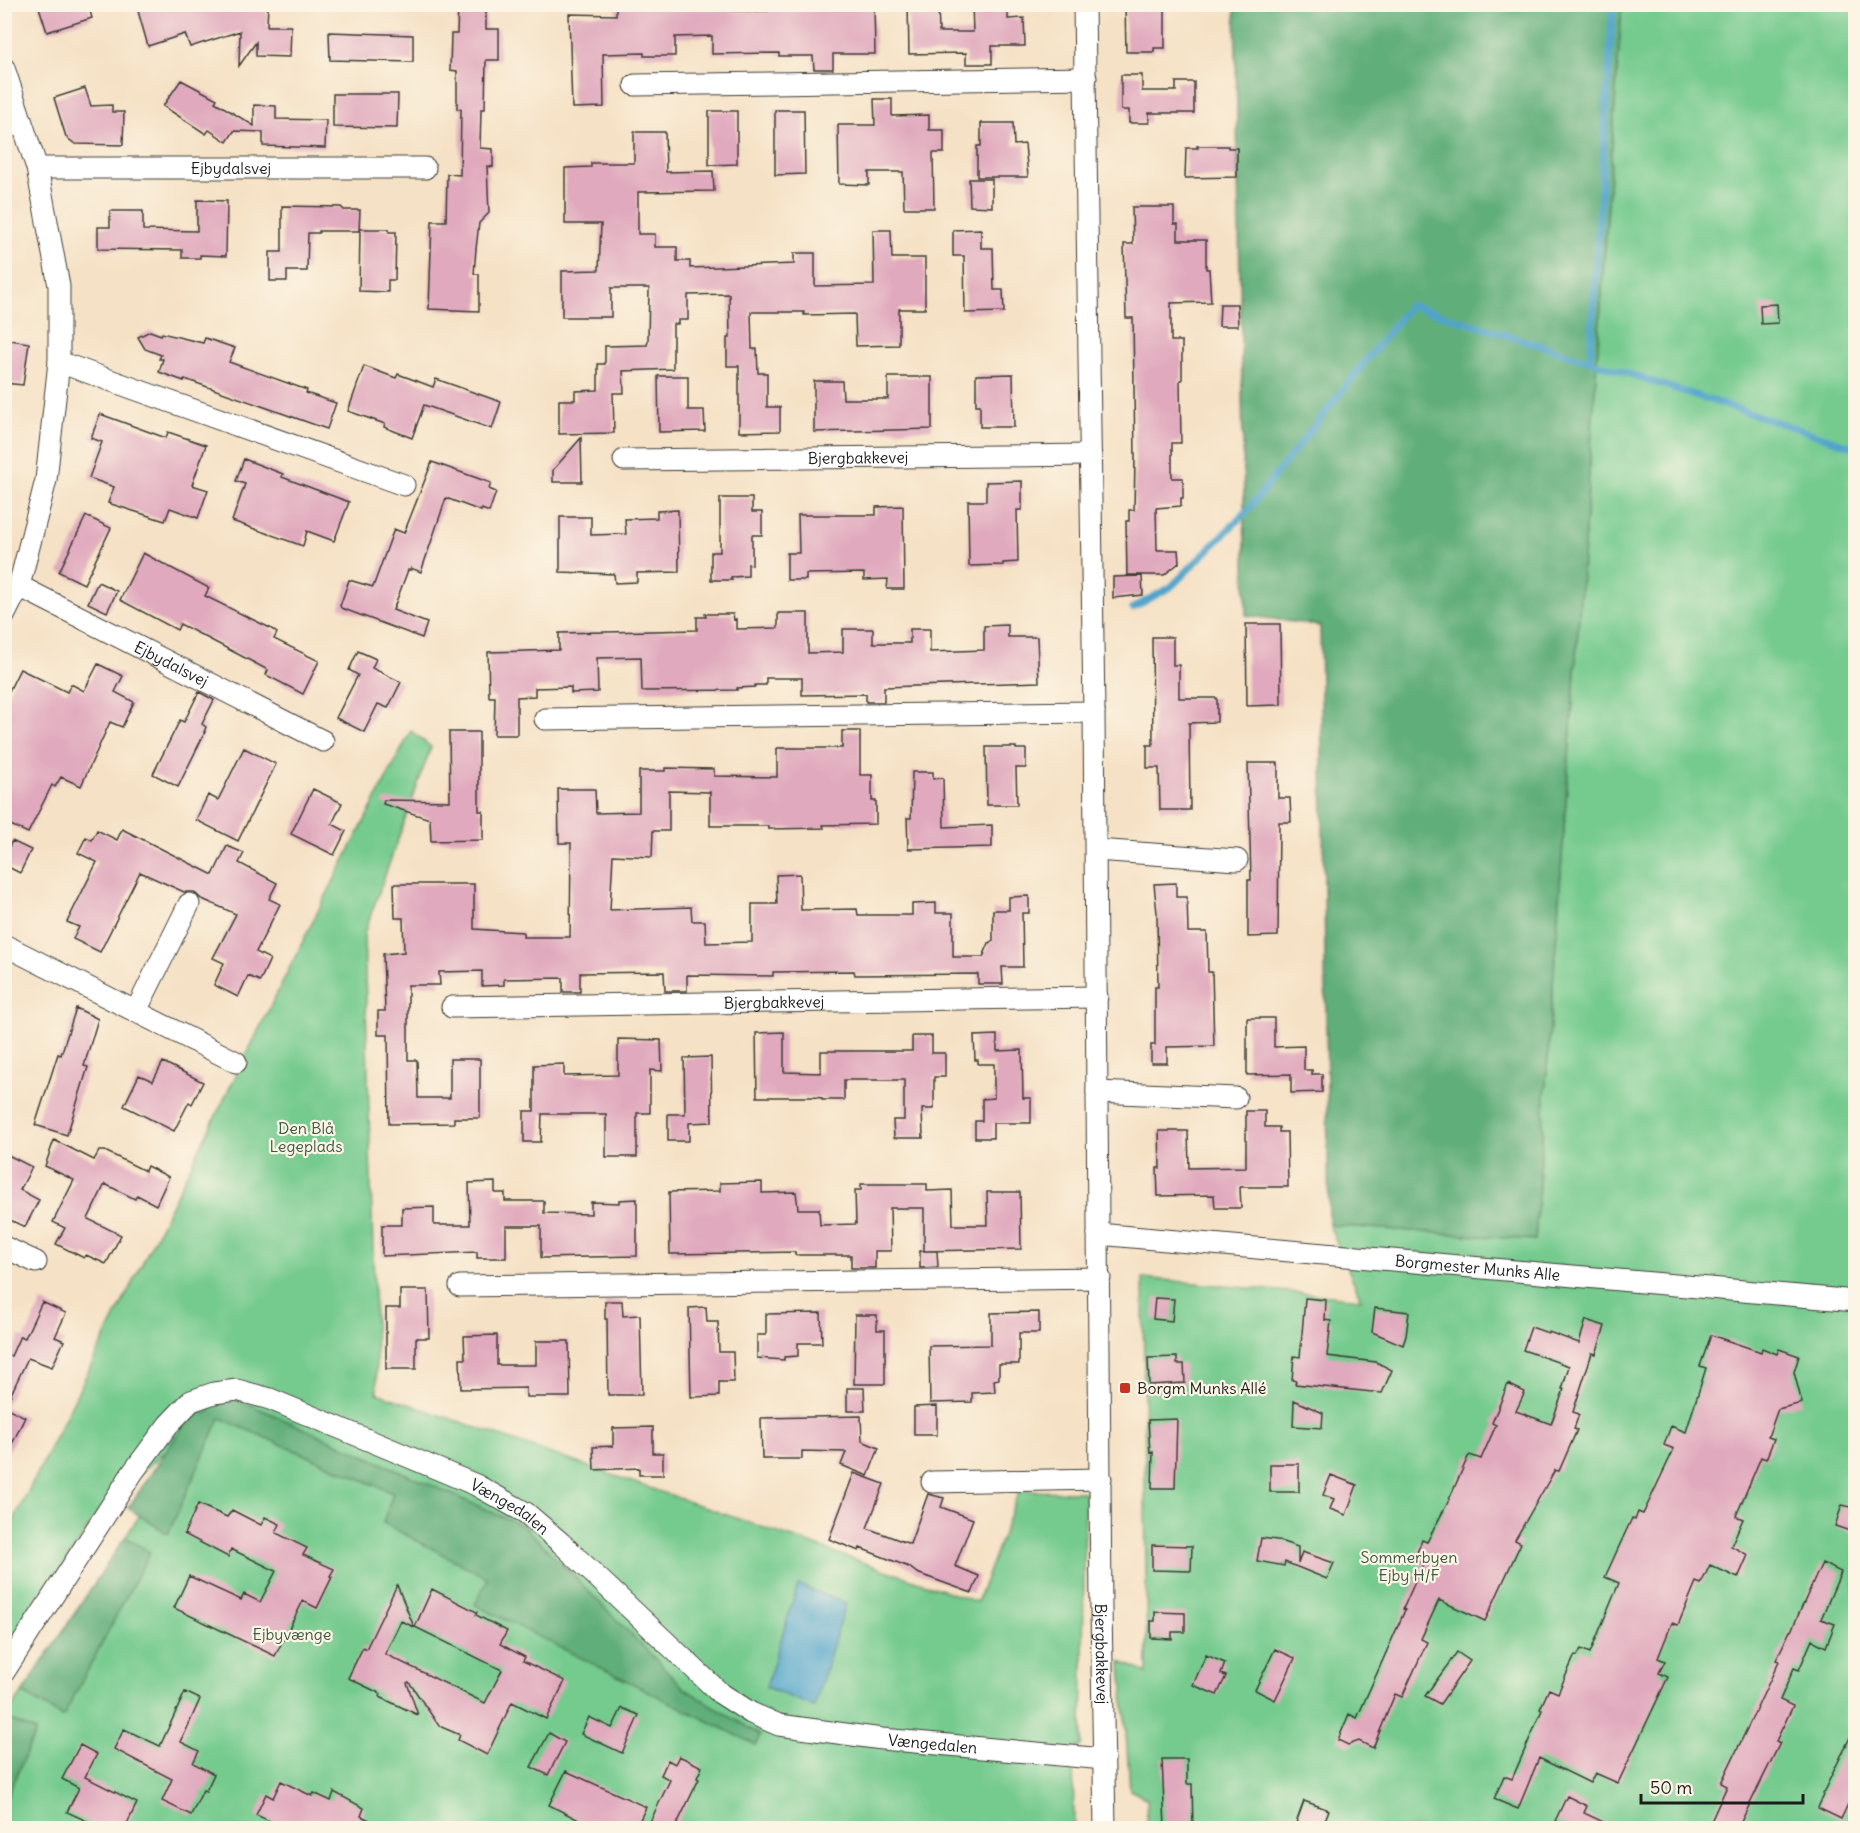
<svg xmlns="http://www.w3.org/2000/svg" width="1860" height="1833" font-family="Delius,sans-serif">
<rect width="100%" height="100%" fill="#fcf5e5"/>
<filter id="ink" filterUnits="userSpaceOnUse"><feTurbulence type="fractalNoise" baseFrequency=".0167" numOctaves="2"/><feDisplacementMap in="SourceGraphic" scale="12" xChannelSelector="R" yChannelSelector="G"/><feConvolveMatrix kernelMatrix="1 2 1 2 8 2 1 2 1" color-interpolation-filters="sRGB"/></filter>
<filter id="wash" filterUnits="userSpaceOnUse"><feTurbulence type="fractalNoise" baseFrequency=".008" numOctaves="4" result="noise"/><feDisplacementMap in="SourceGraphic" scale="24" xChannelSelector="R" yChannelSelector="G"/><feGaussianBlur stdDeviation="1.35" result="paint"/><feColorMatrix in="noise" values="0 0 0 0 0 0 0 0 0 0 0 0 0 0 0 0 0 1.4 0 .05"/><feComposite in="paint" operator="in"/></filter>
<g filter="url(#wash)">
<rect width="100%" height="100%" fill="#f5e1c5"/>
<path fill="#75ca8e" stroke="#487355" stroke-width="1.5" d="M1622 5H1855V1828H1147V1799L1130 1790 1121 1662 1147 1673 1143 1278 1361 1299 1329 1225 1535 1240Z
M411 731 431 747 364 934 377 1393 977 1602 1019 1491 1085 1492 1082 1745 1073 1749 1074 1828H5V1719L206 1415 100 1510 5 1654V1538L314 919Z"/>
<path fill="#60ae79" stroke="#3e654a" stroke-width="1.5" d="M1235 5H1622L1535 1240 1329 1225 1320 626 1246 615Z
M222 1392 525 1527 685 1689 760 1735 756 1745 475 1605 488 1578 383 1523 393 1493 220 1418 168 1534 128 1508 193 1411 208 1413Z
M125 1537 150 1552 63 1717 22 1693Z
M5 1718 36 1731 5 1801 4 1719Z"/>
<path fill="#4fa4cb" stroke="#366074" stroke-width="1.5" d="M798 1585 846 1603 814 1707 766 1687Z"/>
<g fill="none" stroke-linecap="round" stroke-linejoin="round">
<path stroke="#4fa4cb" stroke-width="7" d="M1590 361 1613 4
M1133 608 1171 587 1247 511 1410 305 1590 361 1856 448"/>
</g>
<g id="blocks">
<path fill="#e0a9bd" d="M38 4H88L92 18 47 32Z
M136 4H268L267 26H291L290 57 256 56V42L239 66 240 31 190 47 185 34 148 46Z
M458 4 486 5V29H499V60H486L485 109H481L480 148 493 149V167L487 166 489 213 479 223 476 249 474 274H479V311L429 309 432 221H446L447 174 460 175 461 109H457V71L450 70 451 34H457Z
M616 4H715V9L733 8V11H768V4H874L875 54H833V69H814L813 56H779V53L712 54V36L675 37V56H644V53L603 54 604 107 572 108 569 14 616 15Z
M908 4H938L939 32H973L972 4H1008V19L1024 18 1025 46H992V64H966V53L909 54Z
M1125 4H1165V48H1154V52H1126Z
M329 32 413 35V62L330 60Z
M1121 75H1142V91H1176V82H1194V113H1149V123H1129V110H1121Z
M181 80 217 99 215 102 254 126V105L276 106V119L326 120 325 148 263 146V132L234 131 227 142 209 130 206 134 163 106Z
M85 88 91 106 112 105V112H124L123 145 75 144 66 137 54 98Z
M333 94H398L397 128 333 127Z
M874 99H892V116L929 115V130H944V153H933L934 208H904L903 172H869V185L839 184 838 125H875Z
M775 110H804L805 174 775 175Z
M709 111H737V164L709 165Z
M981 123H1013L1014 145 1025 144 1028 177H977V146H981Z
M634 132H665L666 172 713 171 714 191 638 192V234H655V247H677V261H690V268L794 264V253H815V286L874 285 873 230H891L892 258H925V309H899V345L856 346 855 314 804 315V312H751L752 349H757L758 373H767V407H780V431L739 432V366H727V338H730L729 294 688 295V320H678V324H673V369L623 371 624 393H613L614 433 559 434V400H575V391L598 390V364H605V346L647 345 648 341 649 288H611V317H562V271L599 270 601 224H565V168L591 167V163H634Z
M1197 146H1228V148H1237V177L1185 178 1186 148H1198Z
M969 179H992V207L970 206Z
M197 200 227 201 226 256 200 255V258H182V250L98 249V227H110V211H143V230L197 231Z
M282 206 341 207 344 210H360L359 231H319V233H308L307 271H287V281H270V252H282Z
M1132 207H1174V224H1178V240H1206V269H1209L1211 302 1171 303V341H1182V380H1180L1181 443H1172V478H1183V498H1181V506L1156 508 1157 550H1178L1179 563 1164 575H1127L1126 521H1129V510H1134L1135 458 1133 318H1126L1124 244H1133Z
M360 229H389V232H396L395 280H388V292L359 291Z
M981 229V248H993L994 290H1003L1004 312 965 313 964 256H953V230Z
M1220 304H1237L1238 326H1219Z
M1777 304 1778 323 1761 324 1760 305Z
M150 331 161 335 162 333 203 343 205 338 235 348 229 362 307 390 306 393 336 403 327 429 185 379 184 381 159 372 163 359H159L161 355 145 349 138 337Z
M4 339 29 343 23 385 4 383Z
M364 366 396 378 398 374 433 387 436 379 501 402 492 429 424 405 412 438 384 427 385 424 348 411Z
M1013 374 1014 427H980V405H976V375Z
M658 376H688V410H704L705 431 659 432Z
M888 377H932V429L814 432V381H842L843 399H888Z
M100 414 166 438 168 432 206 445 192 485 208 490 198 518 170 508 165 521 108 503 114 487 89 478 102 442 91 438Z
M581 438 582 482H553V470Z
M244 459 283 474 282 477 349 502 334 541 307 531 303 546 232 521 245 484 236 481Z
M432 462 491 483 489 489 496 492 489 512 482 509 481 511 446 498 421 572 411 568V570H408L393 610 427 623 422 638 341 608 340 606 349 580 373 587 394 529 404 533Z
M1022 481V510H1017L1018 562 1003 563V565L969 566 968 501H986V482Z
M720 498H752V512H762V535H752V565L748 564V576L731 577 732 580H711V552H720Z
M903 506 904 589H887L888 579 864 580V573L806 574V580H787V553H799L798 515H876V507Z
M678 510 679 572 637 573V582L615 583 614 574 560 572V517H591V535L626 534 625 519 657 518V511Z
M86 516 111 528 84 584 59 572Z
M143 553 209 588 205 596 270 628 277 633 274 639 319 661 303 694 266 675 268 670 209 639 180 624 177 630 120 600Z
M1142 576 1143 595 1113 598V577Z
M98 582 117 591 107 612 88 603Z
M778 613H808V653L843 652V629H873V643H910V629H930V652L984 650V626L1008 625V637H1037L1039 682 884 687V702H866V694L802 695V678H766V685H755V687L737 688V690L642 691 641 657 597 658 598 692 571 693V687L535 688V696L517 697V735H494L495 697H489L488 652 559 650V633L697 630V617H706L705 614H733L734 620 736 619V629L778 628Z
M1246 624H1280L1281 705 1247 706Z
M1152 637H1173V665H1179V698H1217V722L1189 723 1190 810H1160L1159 768H1147V745H1153Z
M358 651 376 659 372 668 401 682 388 708 378 704 364 732 336 718 358 675 349 670Z
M98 664 123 676 115 692 134 702 122 727 110 722 81 786 61 777 55 787 52 785 28 833 4 822V701L20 669 67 692 71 684 84 691Z
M199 692 214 700 202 724 206 727 204 732H205L178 787 153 774 180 720 184 722Z
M842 731H860V775H872V801H876V824L823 825 824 828 768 829V826H710V792L669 791V831H653L652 857 613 855 610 910 691 907 692 921H705L706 943 752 942V904H777L776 875 800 874 801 910 857 909 858 915H912V904L936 903V913H953V957H983L989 943 993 940V910H1009V897L1029 896V913H1022L1023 967H1002L1003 984H978V974L855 975 854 971 773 972V976L687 975V991H665L664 972 580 973V992H563V978L504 979V985L482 986V971L439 972 440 985H408V1060H417L418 1098H450V1059H480V1118H454V1123L389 1124 388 1035H378V1011H385L383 954 404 952 403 918H395L394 884H474V929L523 932V937H570L571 843H559L558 789H595L596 813 639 812V771H665V768L714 769V776L777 777V748H842Z
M449 732H479V811H483V840L431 841 430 819 383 804 384 800 450 801Z
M986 747H1016V749H1026V768H1016L1017 805H987Z
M244 748 276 764 238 841 196 820 208 795 218 800Z
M1248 763H1278V798H1290L1291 822H1279L1278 936 1248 937V880H1251Z
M912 772H933V779L943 778 944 827 992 825V847L908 849 907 818H911Z
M313 789 342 803 332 824 346 831 334 855 291 834Z
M122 829 213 875 227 846 244 853 239 863 277 883 269 899 280 904 256 952 270 959 260 981 248 976 238 997 214 985 224 963 213 958 236 914 200 898 194 892H184L140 872 100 952 73 939 79 927 67 922 97 862 78 853 86 837 92 840 97 830 117 840Z
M12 841 31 850 20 873 4 865V857Z
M1176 883V897H1187L1188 932H1207L1208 972H1212L1214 1046 1167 1047V1063H1151V1045H1155V987H1158L1157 913 1154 884Z
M76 1008 98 1019 84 1066 88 1067 67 1135 35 1125 58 1054 61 1055Z
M1247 1018H1274V1047L1304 1046V1070H1312V1074H1322V1092L1291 1093V1074L1247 1075Z
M784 1032V1072L821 1073V1051H912V1036H932V1053H945V1077H934V1109H922L923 1138H894L893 1120H904V1080H844V1100H822V1098L812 1097H757L756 1033Z
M997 1035V1051L1022 1050 1023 1098H1031V1123H993V1138H975V1121H982V1099L994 1098V1064H978V1060H975L974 1036Z
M618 1039 661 1040 662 1071 650 1070V1113H637V1157H606V1114H542L541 1142H524V1111H534V1065L564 1064V1076L618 1075Z
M711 1057 712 1122 689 1123V1141H668V1114H685L684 1058Z
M163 1062 203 1082 192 1104 189 1102 174 1131 124 1106 139 1075 153 1081Z
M1246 1111H1265V1127H1279V1132H1287L1288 1187H1240L1241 1208H1215L1214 1195 1158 1196 1157 1168H1160L1159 1131H1188L1189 1168 1246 1167Z
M54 1140 94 1160 99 1151H105L145 1171 147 1166 169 1177 156 1205 137 1195 135 1199 105 1184 88 1219 121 1235 106 1264 86 1255 84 1258 56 1244 65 1228 53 1222 74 1180 45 1166Z
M4 1153 32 1167 20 1190 39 1200 25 1227 6 1218 4 1221Z
M495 1182V1193H505V1201H544V1213L591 1214V1202L619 1203V1200L637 1199V1256L541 1258V1226H506V1258H477V1252L382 1256V1225H402V1208L434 1207V1225H470L469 1183Z
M762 1182V1193L796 1192 798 1209H819L820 1225 856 1224 855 1190H861V1184H927V1191L952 1190 953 1225H988L987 1192H1020L1021 1249 924 1251V1208H890L891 1251H875V1268H851V1255H795V1252L670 1254 669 1192 720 1191V1183Z
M920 1251H937L938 1267 920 1268Z
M400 1290H428L429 1338H416V1369H386V1308H400Z
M1155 1298 1174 1299 1172 1321 1153 1319Z
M1305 1298 1326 1300 1325 1320 1331 1321 1327 1356 1376 1362 1392 1370 1382 1393 1295 1384 1296 1381 1292 1380 1294 1356 1300 1357Z
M605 1301H622L623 1316 640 1315 642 1395H608L607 1319H605Z
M42 1302 66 1313 55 1337 64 1341 52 1367 28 1358 5 1407 25 1417 4 1461V1354L11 1356 20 1336 25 1338Z
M706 1307 707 1322H718L719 1352H733L734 1382H719V1396L691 1397 689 1308Z
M1375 1308 1409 1312 1406 1336 1403 1345 1372 1332Z
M1039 1312V1333H1019V1364H999V1379L994 1380 995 1392 972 1393V1402L930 1403 929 1346 991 1345V1313Z
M821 1313 822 1343H798V1356L784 1357V1360L757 1358V1335H766V1314Z
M855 1315H877V1330H885V1384H854Z
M1586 1320 1605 1326 1596 1354 1592 1353 1573 1412 1579 1414 1574 1429 1577 1430 1559 1471 1555 1470 1515 1540 1521 1543 1485 1621 1439 1600 1421 1639 1427 1642 1402 1697 1395 1694 1373 1748 1359 1741 1348 1745 1338 1740 1349 1714 1357 1718 1405 1610 1403 1609 1423 1564 1414 1560 1422 1540 1427 1542 1447 1504 1468 1457 1470 1455 1481 1459 1496 1425 1492 1423 1508 1384 1525 1392 1516 1411 1551 1424 1564 1389H1562L1569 1366 1523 1350 1531 1327 1548 1333 1549 1332 1579 1343Z
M497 1335V1365H536V1341H569L570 1397H526V1388L461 1389 460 1359H465L464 1336Z
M1711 1335 1761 1352 1762 1348 1777 1354 1779 1349 1799 1356 1794 1372 1802 1403 1778 1409 1768 1437 1774 1439 1766 1459 1761 1457 1736 1516 1743 1519 1731 1546 1748 1555 1738 1578 1710 1565 1701 1584 1696 1582 1678 1625 1672 1623 1658 1658 1665 1661 1659 1673 1668 1677 1618 1783 1595 1773 1590 1783 1539 1758 1518 1809 1494 1799 1504 1776 1512 1779 1542 1710 1540 1709 1549 1689 1558 1693 1575 1655 1577 1656 1581 1649 1590 1653 1619 1583 1605 1577 1632 1518 1635 1520 1638 1512 1643 1514 1674 1449 1664 1445 1671 1426 1686 1432 1706 1368 1700 1366Z
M1177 1357V1364H1184L1185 1383 1149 1385 1148 1358Z
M847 1388H864L865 1411H847Z
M1294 1400 1323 1413 1322 1428 1293 1426Z
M937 1406V1435H914V1407Z
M861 1416 862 1441 879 1448 868 1476 841 1465 846 1452 802 1451V1459H762L761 1418Z
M1177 1419 1175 1488H1152L1153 1452 1150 1453 1148 1420Z
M653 1427V1453H663V1475H639V1468L594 1470 593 1447 613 1446V1428Z
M1270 1464H1299V1492H1270Z
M854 1473 884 1484 867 1528 910 1544 928 1494 944 1498 941 1507 973 1519 955 1566 979 1576 972 1593 917 1573 909 1567 860 1548 859 1551 829 1539Z
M1331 1475 1357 1485 1346 1515 1330 1509 1334 1499 1323 1495Z
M198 1504 227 1517 232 1510 261 1525 265 1517 280 1524 276 1533 307 1548 303 1555 334 1569 330 1576 332 1577 317 1608 303 1601 275 1656 174 1608 189 1576 241 1600 244 1594 260 1602 276 1571 231 1549 228 1557 184 1534Z
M1842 1505 1856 1508V1533L1835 1526Z
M1261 1538 1277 1540 1298 1547V1564L1302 1552 1334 1563 1327 1579 1285 1562 1284 1566 1257 1561Z
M1152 1545 1192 1546 1191 1571 1152 1570Z
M1822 1563 1841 1572 1821 1619 1835 1624 1826 1647 1812 1640 1799 1670 1794 1668 1780 1700 1793 1706 1776 1741 1780 1743 1738 1828H1708L1727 1786 1721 1783 1757 1708 1779 1661 1776 1660 1790 1631H1791Z
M397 1585 414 1627 401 1621 385 1654 485 1703 502 1670 415 1627 432 1589 477 1612 476 1615 507 1631 500 1644 525 1657 523 1661 565 1681 546 1719 512 1702 487 1755 458 1740 460 1735 439 1726 409 1682 407 1683 418 1715 380 1697 381 1694 348 1678 363 1647 366 1649Z
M1155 1612 1185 1613V1632H1172V1639L1151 1638V1621H1155Z
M1275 1649 1295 1658 1275 1700 1255 1690Z
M1457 1652 1470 1661 1440 1704 1425 1696Z
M1206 1655 1225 1663 1221 1674 1226 1676 1217 1695 1193 1685Z
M185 1692 200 1699 181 1742 199 1751 193 1763 214 1774 206 1791 203 1790 191 1815 162 1801 172 1779 114 1749 124 1729 160 1746Z
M622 1708 639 1715 622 1753 581 1734 589 1717 612 1728Z
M1856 1725V1787L1841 1819 1818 1808 1824 1794 1823 1793Z
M549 1733 565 1742 548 1775 531 1767Z
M80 1745 97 1754 85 1777 137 1803 125 1828H102L67 1812 79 1788 62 1779Z
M679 1756 702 1767 697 1778 699 1779 675 1828H659L649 1824 670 1780 661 1775 668 1760 675 1764Z
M1162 1759H1187V1784H1192L1193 1828H1165Z
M566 1771 646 1807 636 1828H575L579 1820 549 1805Z
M281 1781 312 1796 314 1793 331 1801 334 1792 364 1808 361 1816 387 1828H285L256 1815 266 1794 273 1798Z
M1567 1796 1587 1806 1584 1813 1616 1828H1572L1555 1821Z
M1304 1801 1329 1810 1322 1828H1308L1296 1823Z"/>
</g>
</g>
<g filter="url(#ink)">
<use href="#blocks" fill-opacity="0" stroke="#3d3a35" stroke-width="1.5"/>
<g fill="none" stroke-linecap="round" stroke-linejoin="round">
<g stroke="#3d3a35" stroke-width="23">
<g id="minor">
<path id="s1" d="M1084 4 1094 712 1101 1609 1105 1828"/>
<path d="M4 68 37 168 59 286V362L46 480 19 586 4 616"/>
<path d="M635 85 1086 78"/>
<path id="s2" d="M37 168H425"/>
<path d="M59 362 404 485"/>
<path id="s3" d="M624 460 1091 455"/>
<path id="s4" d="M19 586 323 741"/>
<path d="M545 719 1094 712"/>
<path d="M1096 850 1237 860"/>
<path d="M4 945 236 1062"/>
<path id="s5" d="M452 1007 1097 997"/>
<path d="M136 1011 189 904"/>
<path d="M1097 1092 1236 1098"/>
<path id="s6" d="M1098 1234 1856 1301"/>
<path d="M4 1247 36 1262"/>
<path d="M460 1286 1100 1278"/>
<path d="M932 1482 1101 1479"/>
<path id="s7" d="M4 1672 133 1472 168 1425 191 1401 214 1393 237 1390 270 1399 476 1485 526 1513 561 1543 720 1693 751 1713 779 1725 882 1739 1104 1759"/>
</g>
</g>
<use href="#minor" stroke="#fff" stroke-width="21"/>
</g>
</g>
<rect fill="#c8321e" stroke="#fcf5e5" stroke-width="2" x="1119" y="1382" width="12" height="12" rx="3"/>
<g text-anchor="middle" stroke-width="4.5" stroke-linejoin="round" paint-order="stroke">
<g font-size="16" fill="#1c1c1c" stroke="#fcf5e5">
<text dy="6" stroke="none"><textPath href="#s2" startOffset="194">Ejbydalsvej</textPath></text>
<text dy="6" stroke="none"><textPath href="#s3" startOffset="234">Bjergbakkevej</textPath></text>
<text dy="6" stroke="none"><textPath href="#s4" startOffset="171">Ejbydalsvej</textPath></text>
<text dy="6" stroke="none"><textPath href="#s5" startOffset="322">Bjergbakkevej</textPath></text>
<text dy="6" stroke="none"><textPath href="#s6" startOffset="381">Borgmester Munks Alle</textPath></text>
<text dy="6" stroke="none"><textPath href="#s7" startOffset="675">Vængedalen</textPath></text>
<text dy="6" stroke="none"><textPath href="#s1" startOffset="1650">Bjergbakkevej</textPath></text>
<text dy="6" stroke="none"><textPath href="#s7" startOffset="1179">Vængedalen</textPath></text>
</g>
<g font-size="16" fill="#3b5944" stroke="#fcf5e5">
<text x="306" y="1134">Den Blå<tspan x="306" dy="18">Legeplads</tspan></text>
<text x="1409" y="1563">Sommerbyen<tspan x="1409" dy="18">Ejby H/F</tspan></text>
<text x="292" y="1640">Ejbyvænge</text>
</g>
<g font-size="16" fill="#1c1c1c" stroke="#fcf5e5" text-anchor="start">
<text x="1137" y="1394">Borgm Munks Allé</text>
</g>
</g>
<rect width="1860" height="1833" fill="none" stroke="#fcf5e5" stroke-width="24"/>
<path d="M1641 1794v9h162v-9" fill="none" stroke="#1c1c1c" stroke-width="3"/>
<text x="1650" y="1794" font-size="18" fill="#1c1c1c" stroke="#fcf5e5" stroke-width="4.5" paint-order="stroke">50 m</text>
</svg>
